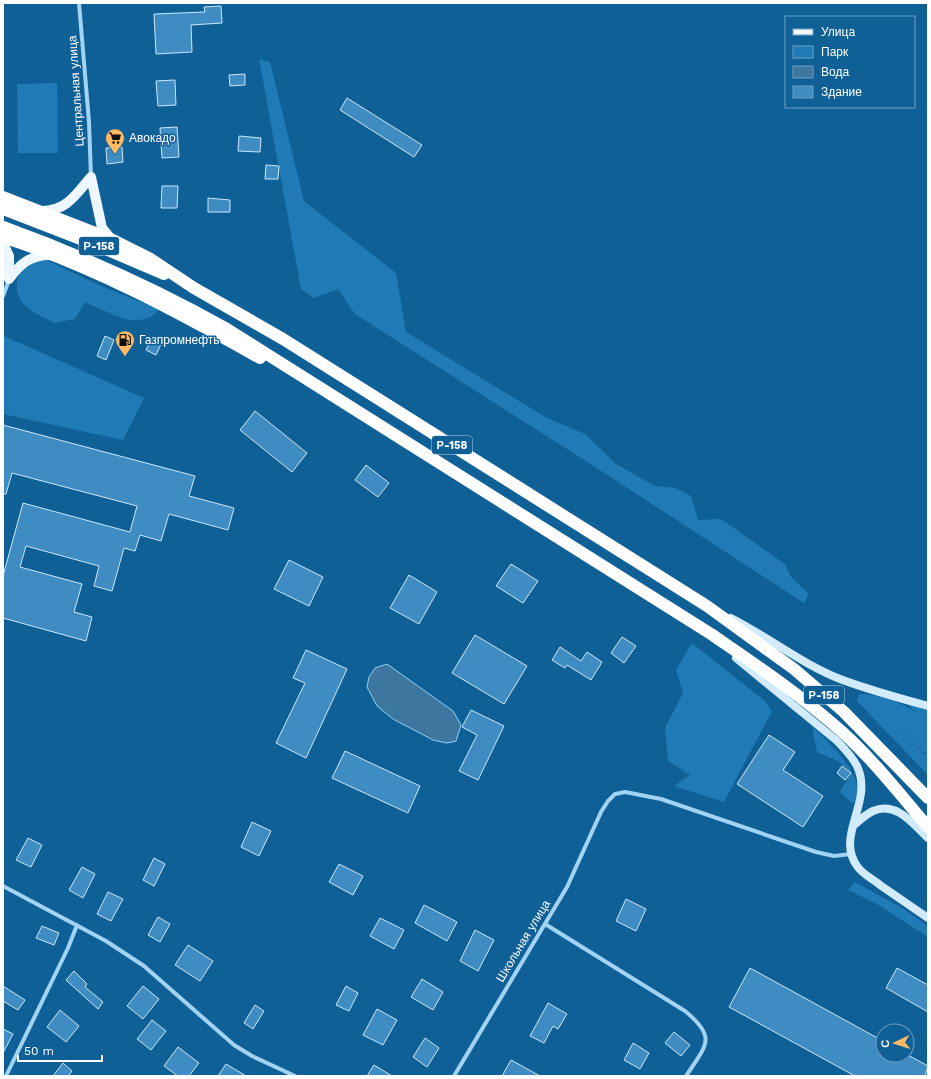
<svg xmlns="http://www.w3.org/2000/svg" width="931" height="1079" font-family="'Work Sans',sans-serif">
<rect width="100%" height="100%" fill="#106098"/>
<path fill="#1f7ab5" d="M259 59 270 62 304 201 396 273 406 332 547 418 585 434 616 464 655 486 675 488 691 496 698 520 721 519 785 564 791 577 809 594 804 603 589 463 355 314 338 289 314 298 301 289Z
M57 83 58 153H18L17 84Z
M44 259 99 285 158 309C156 318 140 321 131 320 121 319 96 307 85 302L75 319 54 323C44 317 30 312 23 303 12 291 16 267 32 261 36 260 40 260 44 259Z
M4 336 144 398 123 440 3 414Z
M692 643 765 701 772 711 724 802 674 786 690 775 668 761 665 728 683 693 676 670Z
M859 694C879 694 903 702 919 715L907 704 928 709V751L924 753 892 720 924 754 928 752V775L857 701Z
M812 726C828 743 871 778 853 804L840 792 851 773 838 761 817 752Z
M855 882 902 908 928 926V937L877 904 848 890Z"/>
<path fill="#3d779f" stroke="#92d1f8" d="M387 664 453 711 461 725 456 741 447 743 433 740 393 719 377 706 367 687 369 677 375 668Z"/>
<path fill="#3e8cc1" stroke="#c9e9fe" d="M221 6 222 23 191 25 192 52 156 54 154 14 205 12 204 7Z
M245 74V85L230 86 229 75Z
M175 80 176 105 158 106 156 81Z
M347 98 422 145 414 157 340 110Z
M177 127 179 157 162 158 160 128Z
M239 136 261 138 260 152 238 151Z
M122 147 123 162 107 164 106 148Z
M266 165 279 166 278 179H265Z
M162 186H178L177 208H161Z
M208 198 230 200V212H208Z
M105 336 114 340 106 360 97 356Z
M152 337 162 342 156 355 146 350Z
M255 411 307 453 292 472 240 430Z
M3 425 195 476 189 496 234 508 228 530 169 514 161 541 140 535 135 551 124 548 112 591 94 586 99 566 26 546 20 567 82 584 74 612 92 617 86 641 3 618V576L23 503 130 532 137 506 12 473 6 494H3Z
M366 465 389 483 378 497 355 480Z
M289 560 323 577 309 606 274 589Z
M511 564 538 581 523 603 496 586Z
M409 575 437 592 419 624 390 608Z
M475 635 527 666 504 704 452 673Z
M622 637 636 646 624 663 611 653Z
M560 647 581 661 587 652 602 662 591 680 567 665 565 668 552 660Z
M306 650 347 669 306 758 276 743 305 683 293 678Z
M471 710 504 726 478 780 459 771 477 735 462 727Z
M769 735 795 752 783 770 823 796 803 827 737 784Z
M345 751 420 786 408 813 332 778Z
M842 766 851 773 845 780 837 773Z
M252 822 271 831 259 856 241 847Z
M28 838 42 845 31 867 16 860Z
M154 858 165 864 154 886 143 880Z
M339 864 363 876 353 895 329 882Z
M82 867 95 874 83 898 69 890Z
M108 892 123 899 111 921 97 914Z
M626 899 646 909 636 931 616 921Z
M424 905 457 922 447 941 415 923Z
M158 917 170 924 160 942 148 935Z
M380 918 404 930 394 949 370 936Z
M42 926 59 933 54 945 36 938Z
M475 930 494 940 478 971 460 961Z
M188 945 213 961 200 981 175 965Z
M750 968 883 1041V1055H908L928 1066 925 1076H855L729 1007Z
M897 968 928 985V1012L886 988Z
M74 971 87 984 85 987 103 1002 98 1009 66 980Z
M422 979 443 992 433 1010 411 997Z
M3 986 25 1000 18 1010 3 1001Z
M143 986 159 999 143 1019 127 1006Z
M346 986 358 993 349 1011 336 1005Z
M548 1003 567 1014 558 1029 553 1026 544 1043 530 1036Z
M255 1005 264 1011 253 1029 244 1023Z
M377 1009 397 1020 383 1045 363 1035Z
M60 1010 79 1026 66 1042 47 1027Z
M152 1020 166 1031 151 1050 137 1039Z
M3 1029 13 1034 3 1053Z
M674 1032 690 1045 681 1056 665 1043Z
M425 1038 439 1048 427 1067 413 1057Z
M633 1043 649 1053 640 1069 624 1060Z
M178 1047 199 1063 189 1076H178L164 1066Z
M511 1060 540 1076H502Z
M63 1063 72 1071 68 1076H53Z
M226 1064 246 1076H218Z
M374 1065 392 1076H367Z"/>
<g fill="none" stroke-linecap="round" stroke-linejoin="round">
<path stroke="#a1d3f4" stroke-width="4" d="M79 3 89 122 91 177
M3 296 9 280
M3 886 106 941 144 966 234 1045 252 1056 295 1076
M545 924 685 1011C718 1038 706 1045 686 1076
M6 1076 68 948 77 925
M454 1076 567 887 601 812 608 801 615 794 625 792 661 799 816 852 834 856 851 854"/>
<path stroke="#d1ebfd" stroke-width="8" d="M731 618C768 637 802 664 840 679 869 690 899 698 928 706
M736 658 836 740C844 748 852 756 857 766 874 802 835 835 857 866 862 874 873 879 880 885 896 896 912 907 928 918
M853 826C859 821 866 814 873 811 897 801 913 824 928 838"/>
<path stroke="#eef7ff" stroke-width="10" d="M91 177 102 228 111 239
M42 211C67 211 76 194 91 177
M3 243 9 256V279
M9 279C20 264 30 255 50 255"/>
<path stroke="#fff" stroke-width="12" d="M3 197 111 239 149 258 194 288 283 339 707 606 794 669 844 712 928 798
M3 209 101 247 164 274
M3 227C80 255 156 289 227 329L711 634C753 663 795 691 833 724 869 754 898 792 928 827
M3 237C93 266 178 312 260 358"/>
</g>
<defs>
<g id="supermarket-pin" transform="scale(1)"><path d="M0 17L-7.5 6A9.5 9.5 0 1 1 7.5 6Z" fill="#ffbb64" stroke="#106098"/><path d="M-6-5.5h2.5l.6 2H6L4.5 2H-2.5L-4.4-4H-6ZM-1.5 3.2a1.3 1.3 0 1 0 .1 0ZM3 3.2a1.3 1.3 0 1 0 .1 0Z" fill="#111"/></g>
<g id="fuel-pin" transform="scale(1)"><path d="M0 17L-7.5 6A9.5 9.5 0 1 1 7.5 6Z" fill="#ffbb64" stroke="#106098"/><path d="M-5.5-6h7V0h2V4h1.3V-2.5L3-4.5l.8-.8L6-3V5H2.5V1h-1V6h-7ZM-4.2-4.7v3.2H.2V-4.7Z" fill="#111"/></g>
</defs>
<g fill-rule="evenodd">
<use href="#supermarket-pin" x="115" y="138"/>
<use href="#fuel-pin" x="125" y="340"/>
</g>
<g text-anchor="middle" stroke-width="3" stroke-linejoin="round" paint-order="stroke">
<g fill="#106098" stroke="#b7cfe0" stroke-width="1">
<rect x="79" y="237" width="40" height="18" rx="3"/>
<rect x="432" y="436" width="40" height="18" rx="3"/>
<rect x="804" y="686" width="40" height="18" rx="3"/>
</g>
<g font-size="11" font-weight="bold" fill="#fff">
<text x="99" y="250">Р-158</text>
<text x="452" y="449">Р-158</text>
<text x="824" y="699">Р-158</text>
</g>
<g font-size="12" fill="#fff" stroke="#106098">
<text transform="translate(76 91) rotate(-94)" y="4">Центральная улица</text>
<text transform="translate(523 941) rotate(-59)" y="4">Школьная улица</text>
</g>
<g font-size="12" fill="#fff" stroke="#106098" text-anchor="start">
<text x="129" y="142">Авокадо</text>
<text x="139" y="344">Газпромнефть</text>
</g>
</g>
<rect width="931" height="1079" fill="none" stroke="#ffffff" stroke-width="8"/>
<rect x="785" y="16" width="130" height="92" fill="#106098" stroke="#70a0c1"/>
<rect x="793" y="29" width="20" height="6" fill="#eef7ff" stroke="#70a0c1"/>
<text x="821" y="36" font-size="12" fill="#ffffff">Улица</text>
<rect x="793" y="46" width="20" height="12" fill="#1f7ab5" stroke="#70a0c1"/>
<text x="821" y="56" font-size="12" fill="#ffffff">Парк</text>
<rect x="793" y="66" width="20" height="12" fill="#3d779f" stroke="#70a0c1"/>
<text x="821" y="76" font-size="12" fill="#ffffff">Вода</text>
<rect x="793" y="86" width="20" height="12" fill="#3e8cc1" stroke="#70a0c1"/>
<text x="821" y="96" font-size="12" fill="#ffffff">Здание</text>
<g transform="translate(895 1043) rotate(266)"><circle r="19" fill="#106098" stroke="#70a0c1"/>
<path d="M0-3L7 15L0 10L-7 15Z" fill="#ffbb64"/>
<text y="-6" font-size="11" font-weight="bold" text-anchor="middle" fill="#ffffff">С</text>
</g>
<path d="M18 1055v6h84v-6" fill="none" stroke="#ffffff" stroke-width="2"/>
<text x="24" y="1055" font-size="12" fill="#ffffff" stroke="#106098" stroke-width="3" paint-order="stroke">50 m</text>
</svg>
